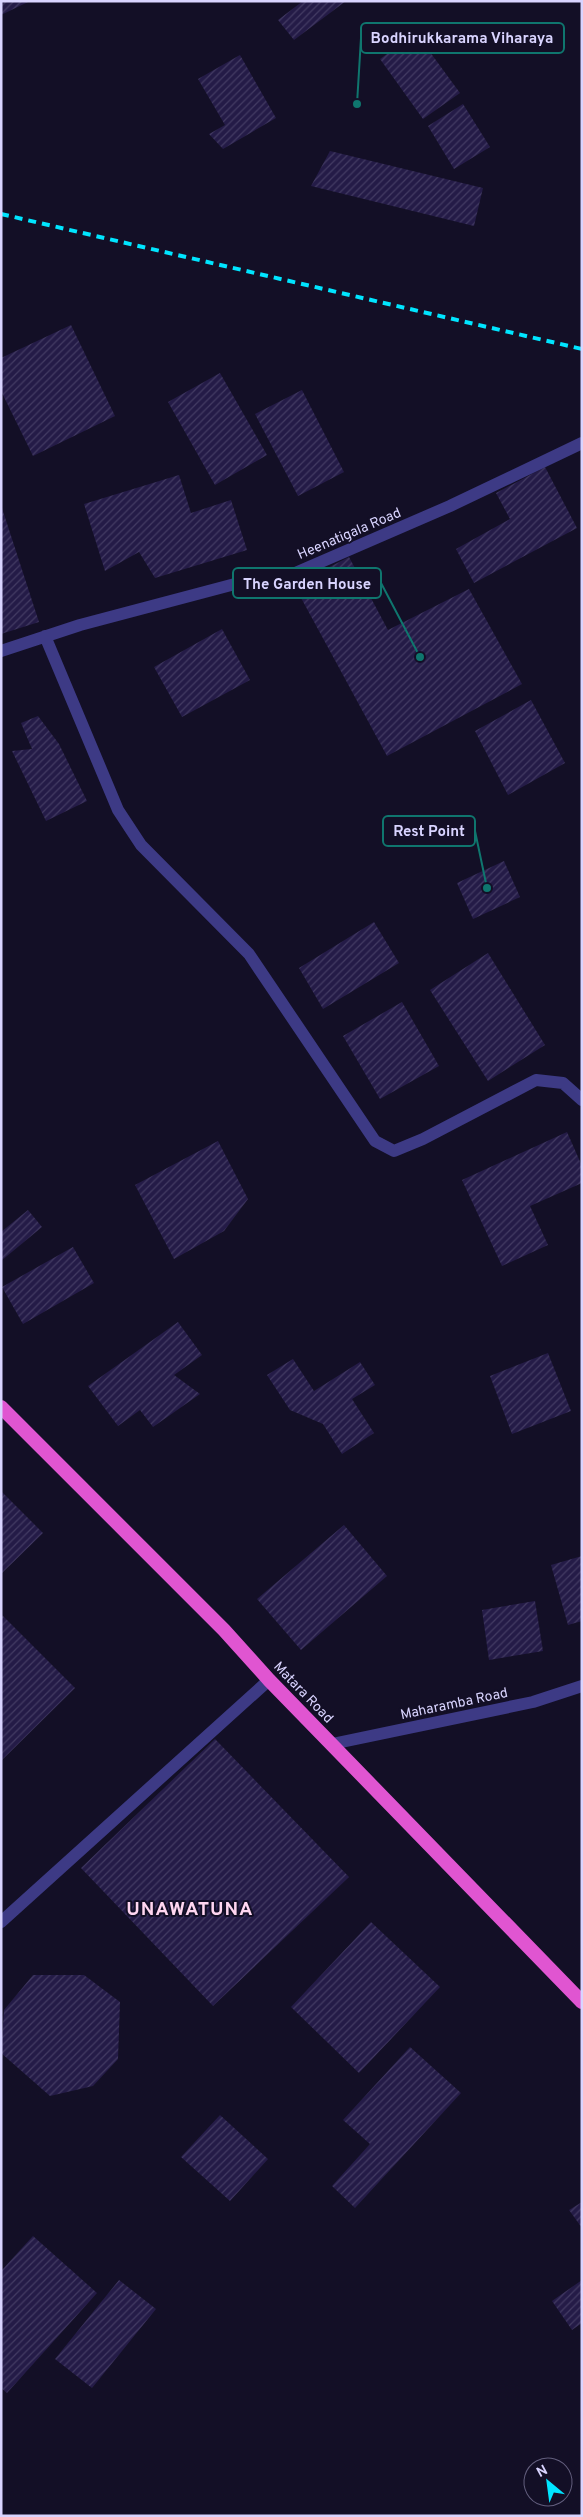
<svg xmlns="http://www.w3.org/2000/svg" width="583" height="2517" font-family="Overpass,sans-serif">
<defs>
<pattern id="building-hatch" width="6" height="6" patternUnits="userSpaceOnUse" patternTransform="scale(1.25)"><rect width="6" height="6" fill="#241b47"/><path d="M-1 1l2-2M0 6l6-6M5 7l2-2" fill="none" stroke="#433b63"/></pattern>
</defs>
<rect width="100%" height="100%" fill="#130f26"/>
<path fill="url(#building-hatch)" d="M1 1H30L1 15Z
M303 1H346L294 40 278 20Z
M416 33 460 93 423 119 380 59Z
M240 55 276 118 223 149 209 134 225 125 198 79Z
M463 104 490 147 454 169 428 126Z
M330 151 483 188 474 226 311 186Z
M71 325 115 416 33 456 1 391V358Z
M220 373 267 455 215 485 168 402Z
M302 390 344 472 298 496 255 414Z
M545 467 577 528 474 583 456 549 510 519 496 493Z
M179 475 191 513 231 500 247 550 155 578 139 552 105 571 84 504Z
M1 505 39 622 1 634Z
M349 557 388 630 469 589 522 684 387 756 294 585Z
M222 629 250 680 182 717 154 667Z
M531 700 565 763 508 795 475 731Z
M38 716 59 744 87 801 46 821 12 751 32 749 21 723Z
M504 861 520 897 473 919 457 883Z
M374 922 399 963 323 1009 299 968Z
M488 953 545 1045 488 1081 430 990Z
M402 1002 439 1066 380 1099 343 1036Z
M567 1132 582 1166V1183L530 1206 548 1245 502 1266 462 1180Z
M218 1141 248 1199 224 1231 174 1259 135 1185Z
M28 1210 42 1227 1 1261V1232Z
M73 1247 94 1283 23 1324 2 1287Z
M178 1322 202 1355 174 1375 200 1394 153 1427 140 1410 118 1426 88 1386Z
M548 1353 571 1411 512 1434 490 1376Z
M293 1359 314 1391 360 1362 375 1385 352 1399 374 1433 342 1454 323 1424 290 1410 267 1375Z
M1 1491 43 1533 1 1574Z
M344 1525 387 1576 301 1650 257 1599Z
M582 1556V1621L568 1625 551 1565Z
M535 1601 543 1651 489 1660 482 1610Z
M1 1614 75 1688 1 1761Z
M215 1739 349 1877 213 2006 81 1868Z
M371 1922 440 1987 359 2073 291 2007Z
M33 1975H84L120 2002 118 2059 93 2086 50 2096 1 2053 4 2010Z
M410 2047 461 2093 355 2208 332 2186 370 2144 343 2120Z
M220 2115 268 2159 230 2201 181 2157Z
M582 2202V2228L569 2210Z
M33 2236 97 2293 7 2393 1 2388V2271Z
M119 2280 156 2309 92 2388 55 2359Z
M582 2280V2323L572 2330 552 2301Z"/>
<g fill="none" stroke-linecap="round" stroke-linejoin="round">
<path stroke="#3d3a85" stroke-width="12" d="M45 636 118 810 141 845 249 954 375 1141 394 1151 423 1139 536 1080 563 1083 582 1100
M1 651 80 625 250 580 293 574 450 506 582 443
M332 1744 533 1702 582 1686
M1 1922 269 1680"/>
<path stroke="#e055d1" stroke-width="14" d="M1 1407 224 1630 269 1680 582 2002"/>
<path stroke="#00e5ff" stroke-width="4" stroke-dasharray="8 6" stroke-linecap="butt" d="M1 214 582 349"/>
</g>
<g text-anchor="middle" stroke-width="4" stroke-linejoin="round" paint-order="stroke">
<g font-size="14" fill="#d9d4ff" stroke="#130f26">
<text transform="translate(349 533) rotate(-23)" y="5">Heenatigala Road</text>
<text transform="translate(304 1692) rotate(46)" y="5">Matara Road</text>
<text transform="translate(454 1703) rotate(-12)" y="5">Maharamba Road</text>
</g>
<g font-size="19" font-weight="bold" letter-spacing="1" fill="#ffd6f0" stroke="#130f26">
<text x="190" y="1915">UNAWATUNA</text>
</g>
</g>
<path fill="none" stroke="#0f766e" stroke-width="2" d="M357 104L361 38M420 657L381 583M487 888L475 831"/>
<g fill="#0f766e" stroke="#130f26" stroke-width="2">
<circle cx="357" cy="104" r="5"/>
<circle cx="420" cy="657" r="5"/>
<circle cx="487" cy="888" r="5"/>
</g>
<g fill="#130f26" stroke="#0f766e" stroke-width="2">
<rect x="361" y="23" width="203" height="30" rx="5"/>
<rect x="233" y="568" width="148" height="30" rx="5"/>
<rect x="383" y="816" width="92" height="30" rx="5"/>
</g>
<g font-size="15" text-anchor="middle" font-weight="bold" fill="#d9d4ff">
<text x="462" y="43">Bodhirukkarama Viharaya</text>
<text x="307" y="589">The Garden House</text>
<text x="429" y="836">Rest Point</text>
</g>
<rect width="583" height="2517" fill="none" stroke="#d9d4ff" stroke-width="5"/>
<g transform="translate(548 2482) rotate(331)"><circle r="24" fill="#130f26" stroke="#625e7d"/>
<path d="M0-4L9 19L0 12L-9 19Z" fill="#00e5ff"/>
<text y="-8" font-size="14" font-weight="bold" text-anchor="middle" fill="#d9d4ff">N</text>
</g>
</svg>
